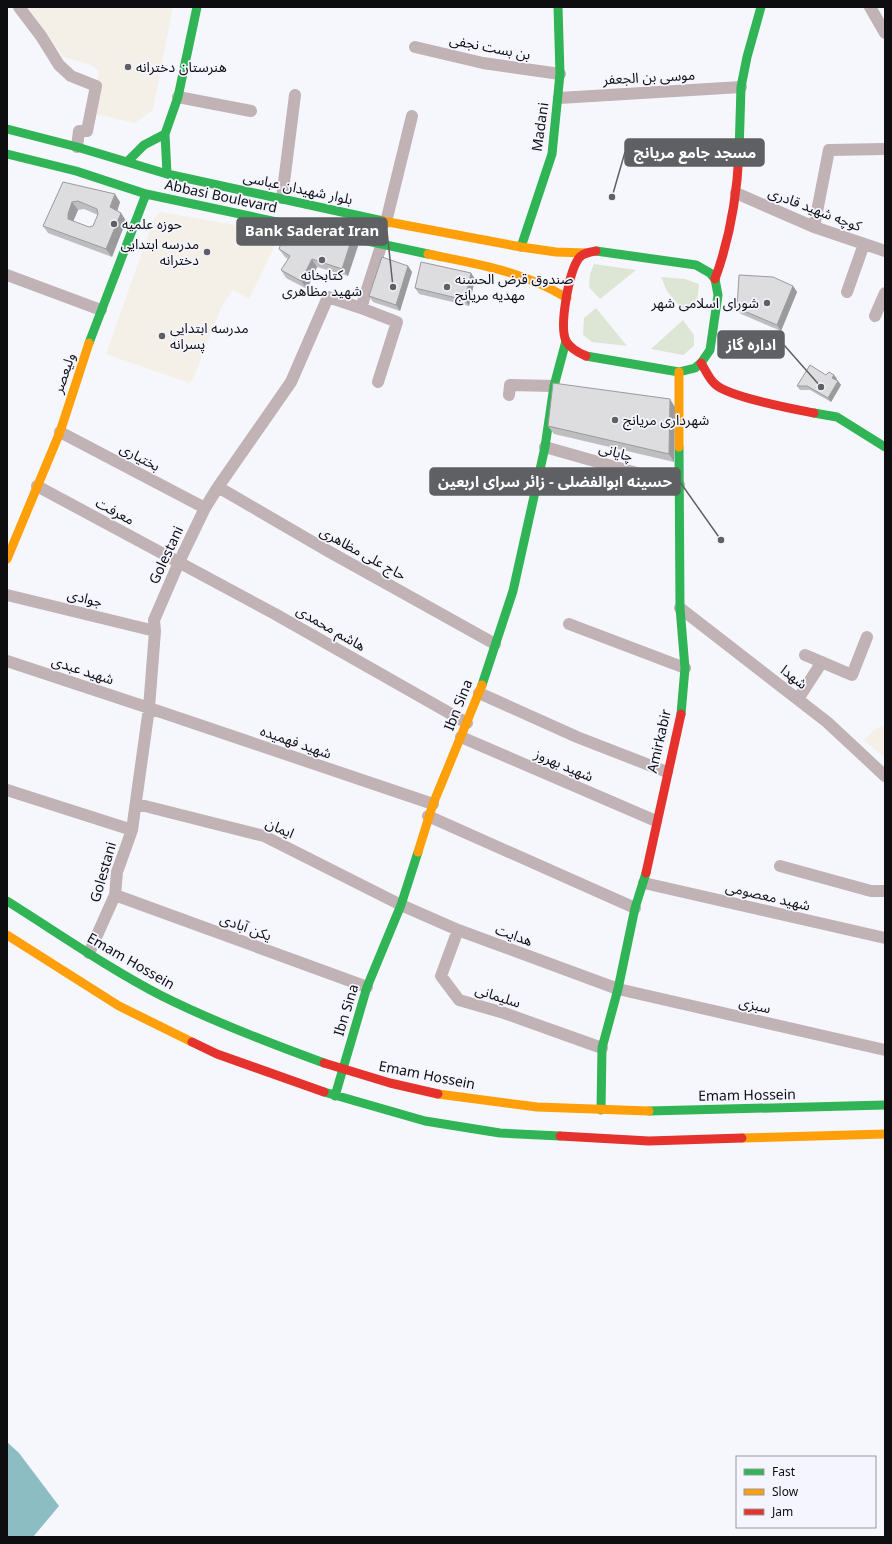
<svg xmlns="http://www.w3.org/2000/svg" width="892" height="1544" font-family="'Noto Sans','Noto Sans Arabic',sans-serif">
<rect width="100%" height="100%" fill="#f6f7fc"/>
<path fill="#f5f0e7" d="M28 7H173L153 110 135 123 91 113 99 71 89 64 63 57Z
M160 212 264 230 280 235 249 299 233 290 222 306 193 379 189 383 106 354 154 218Z
M885 725V758L864 740 874 730Z"/>
<path fill="#dde5d5" d="M594 264 636 270 600 299 589 287 590 274Z
M661 277 685 279 699 284 697 302 685 313 667 291Z
M596 308 627 346 592 342 583 335 584 318Z
M683 320 694 335V346L683 355 651 349Z"/>
<path fill="#8bbdc3" d="M7 1442 19 1453 59 1506 33 1537 7 1536Z"/>
<g fill="none" stroke-linecap="round" stroke-linejoin="round">
<path stroke="#c0b2b5" stroke-width="12" d="M19 7 41 36 59 65 71 76 96 86 87 131H79L77 147
M870 7 885 33
M415 47 483 63 560 74
M178 97 251 111
M559 98 741 87
M736 193 814 227 885 251
M282 198 295 95
M386 222 412 116
M814 227 829 150 885 149
M7 275 101 310
M847 292 864 244
M361 308 397 322 378 382
M875 316 885 293
M509 395 510 385 554 386
M60 432 205 508
M545 447 679 485
M37 486 275 614 467 723
M218 487 328 551 495 644
M7 595 155 631
M680 608 827 722 885 776
M569 624 685 668
M805 655 852 675 867 637
M7 661 149 708 433 804
M479 693 577 737 667 772
M798 699 822 662
M461 737 656 821
M7 790 132 830
M137 804 264 836 401 905 458 930 618 989 885 1050
M428 816 635 908
M780 866 871 891H885
M644 883 885 938
M115 895 367 987
M458 930 441 976 459 1000 504 1013 602 1048
M89 953 115 895 117 872 132 830 149 708 155 631 154 620 179 562 205 508 218 487 291 382 328 297 361 308 382 243"/>
<path stroke="#30b455" stroke-width="9" d="M7 129 77 147 167 174 383 221
M739 153 741 87 747 57 761 7
M7 154 76 171 146 194 428 254
M127 162 144 145 165 134
M167 174 165 134 178 97 197 7
M521 247 552 154 560 74 558 7
M89 343 146 194
M586 356 679 372 695 368 701 363 710 350 718 295 715 279 710 273 696 265 596 251
M814 413 837 417 885 447
M679 447 680 608 685 668 681 714
M482 685 513 591 545 447 554 386 566 341
M7 901C58 933 108 968 162 996 214 1022 269 1043 324 1063
M324 1092 425 1121 500 1133 560 1136
M335 1096 367 987 401 905 418 852
M601 1110 602 1048 618 989 635 908 646 873
M649 1111 885 1105"/>
<path stroke="#ff9f0a" stroke-width="9" d="M383 221 521 247 556 252 586 253
M428 254C477 264 523 271 567 298
M679 372V447
M7 559 60 432 89 343
M418 852 433 804 482 685
M7 935 119 1006 192 1042
M438 1094 537 1107 649 1111
M742 1138 885 1134"/>
<path stroke="#e5322d" stroke-width="9" d="M715 279C730 238 737 196 739 153
M586 356C579 353 570 348 566 341 559 326 569 271 579 258 583 253 590 252 596 251
M701 363C705 369 709 379 715 384 728 397 793 409 814 413
M646 873 681 714
M192 1042 217 1054 324 1092
M324 1063 390 1083 438 1094
M560 1136 649 1141 742 1138"/>
</g>
<path fill="#bebec1" fill-rule="evenodd" d="M63 182 120 202 117 211 121 213 126 221 112 257 48 233 43 226ZM84 209 98 215 93 226 89 227 73 221 78 210Z
M306 236 318 238H352L358 246 348 276 317 267 307 289 286 278 281 270 288 259 285 257 279 249Z
M408 266 412 272 400 311 373 302 369 296Z
M471 273 475 279 469 306 419 294 415 288Z
M793 286 797 292 781 331 741 314 737 308Z
M826 375H834L837 379 836 380 838 381 841 385 831 402 810 390H800L797 386Z
M675 407 674 462 554 434 548 426Z"/>
<path fill="#9b9b9d" d="M115 194 120 202 116 215 110 207Z
M72 202 78 210 73 222 68 219V214Z
M121 213 126 221 112 257 106 249Z
M302 230 308 238 301 235Z
M352 238 358 246 348 276 342 269Z
M312 259 317 267 307 289 301 281Z
M408 266 412 272 400 311 396 305Z
M471 273 475 279 469 306 465 300Z
M793 286 797 292 781 331 777 325Z
M834 375 837 379 835 382 832 378Z
M838 381 841 385 831 402 828 398Z
M670 399 675 407 674 462 669 454Z"/>
<path fill="#dddde0" stroke="#9b9b9d" fill-rule="evenodd" d="M63 182 115 194 110 207 121 213 106 249 43 226ZM78 201 97 209 98 214 93 226 89 227 68 219V214L72 202Z
M288 224 302 230 301 235 318 238 321 232 352 238 342 269 312 259 301 281 281 270 290 256 279 249Z
M382 257 408 266 396 305 369 296Z
M421 262 471 273 465 300 415 288Z
M739 275 773 277 793 286 777 325 737 308Z
M810 365 826 375 829 372 834 375 832 378 838 381 828 398 807 386H797Z
M553 383 670 399 669 454 548 426Z"/>
<g fill="#5f6063" stroke="#f4f5fe" stroke-width="1.5">
<circle cx="128" cy="67" r="4"/>
<circle cx="114" cy="224" r="4"/>
<circle cx="207" cy="252" r="4"/>
<circle cx="322" cy="260" r="4"/>
<circle cx="447" cy="287" r="4"/>
<circle cx="767" cy="303" r="4"/>
<circle cx="162" cy="336" r="4"/>
<circle cx="615" cy="420" r="4"/>
</g>
<g text-anchor="middle" stroke-width="3.5" stroke-linejoin="round" paint-order="stroke">
<g font-size="14" fill="#0e0e11" stroke="#f4f5fe">
<text transform="translate(490 47) rotate(11)" y="5">بن بست نجفی</text>
<text transform="translate(649 77) rotate(-3)" y="5">موسی بن الجعفر</text>
<text transform="translate(540 127) rotate(-82)" y="5">Madani</text>
<text transform="translate(298 188) rotate(12)" y="5">بلوار شهیدان عباسی</text>
<text transform="translate(221 196) rotate(12)" y="5">Abbasi Boulevard</text>
<text transform="translate(815 209) rotate(21)" y="5">کوچه شهید قادری</text>
<text transform="translate(64 373) rotate(-71)" y="5">ولیعصر</text>
<text transform="translate(616 452) rotate(16)" y="5">چایانی</text>
<text transform="translate(140 457) rotate(28)" y="5">بختیاری</text>
<text transform="translate(115 511) rotate(28)" y="5">معرفت</text>
<text transform="translate(363 553) rotate(29)" y="5">حاج علی مظاهری</text>
<text transform="translate(166 555) rotate(-65)" y="5">Golestani</text>
<text transform="translate(85 598) rotate(14)" y="5">جوادی</text>
<text transform="translate(331 628) rotate(30)" y="5">هاشم محمدی</text>
<text transform="translate(83 670) rotate(18)" y="5">شهید عبدی</text>
<text transform="translate(794 677) rotate(38)" y="5">شهدا</text>
<text transform="translate(458 705) rotate(-68)" y="5">Ibn Sina</text>
<text transform="translate(659 741) rotate(-77)" y="5">Amirkabir</text>
<text transform="translate(296 742) rotate(19)" y="5">شهید فهمیده</text>
<text transform="translate(564 765) rotate(23)" y="5">شهید بهروز</text>
<text transform="translate(280 828) rotate(24)" y="5">ایمان</text>
<text transform="translate(103 872) rotate(-74)" y="5">Golestani</text>
<text transform="translate(768 896) rotate(13)" y="5">شهید معصومی</text>
<text transform="translate(246 927) rotate(20)" y="5">یکن آبادی</text>
<text transform="translate(514 935) rotate(20)" y="5">هدایت</text>
<text transform="translate(131 961) rotate(30)" y="5">Emam Hossein</text>
<text transform="translate(498 996) rotate(18)" y="5">سلیمانی</text>
<text transform="translate(755 1005) rotate(13)" y="5">سبزی</text>
<text transform="translate(346 1010) rotate(-73)" y="5">Ibn Sina</text>
<text transform="translate(427 1075) rotate(11)" y="5">Emam Hossein</text>
<text transform="translate(747 1095) rotate(-1)" y="5">Emam Hossein</text>
</g>
<g font-size="14" fill="#0e0e11" stroke="#f4f5fe" text-anchor="start">
<text x="136" y="72">هنرستان دخترانه</text>
<text x="122" y="229">حوزه علمیه</text>
<text x="199" y="249" text-anchor="end">مدرسه ابتدایی<tspan x="199" dy="16">دخترانه</tspan></text>
<text x="322" y="280" text-anchor="middle">کتابخانه<tspan x="322" dy="16">شهید مظاهری</tspan></text>
<text x="455" y="284">صندوق قرض الحسنه<tspan x="455" dy="16">مهدیه مریانج</tspan></text>
<text x="759" y="308" text-anchor="end">شورای اسلامی شهر</text>
<text x="170" y="333">مدرسه ابتدایی<tspan x="170" dy="16">پسرانه</tspan></text>
<text x="623" y="425">شهرداری مریانج</text>
</g>
</g>
<path fill="none" stroke="#5f6063" stroke-width="1.5" d="M612 197L625 152M393 287L387 231M821 387L784 345M721 540L680 482"/>
<g fill="#5f6063" stroke="#f4f5fe" stroke-width="1.5">
<circle cx="612" cy="197" r="4"/>
<circle cx="393" cy="287" r="4"/>
<circle cx="821" cy="387" r="4"/>
<circle cx="721" cy="540" r="4"/>
</g>
<g fill="#5f6063" stroke="#5f6063" stroke-width="1.5">
<rect x="625" y="139" width="139" height="27" rx="4"/>
<rect x="237" y="218" width="150" height="27" rx="4"/>
<rect x="718" y="331" width="66" height="27" rx="4"/>
<rect x="430" y="468" width="250" height="27" rx="4"/>
</g>
<g font-size="15" text-anchor="middle" font-weight="bold" fill="#fff">
<text x="695" y="158">مسجد جامع مریانج</text>
<text x="312" y="236">Bank Saderat Iran</text>
<text x="751" y="350">اداره گاز</text>
<text x="555" y="487">حسینه ابوالفضلی - زائر سرای اربعین</text>
</g>
<rect width="892" height="1544" fill="none" stroke="#0e0e11" stroke-width="16"/>
<rect x="736" y="1456" width="140" height="72" fill="#f4f5fe" stroke="#98999f"/>
<rect x="744" y="1469" width="20" height="6" fill="#30b455" stroke="#98999f"/>
<text x="772" y="1476" font-size="12" fill="#0e0e11">Fast</text>
<rect x="744" y="1489" width="20" height="6" fill="#ff9f0a" stroke="#98999f"/>
<text x="772" y="1496" font-size="12" fill="#0e0e11">Slow</text>
<rect x="744" y="1509" width="20" height="6" fill="#e5322d" stroke="#98999f"/>
<text x="772" y="1516" font-size="12" fill="#0e0e11">Jam</text>
</svg>
